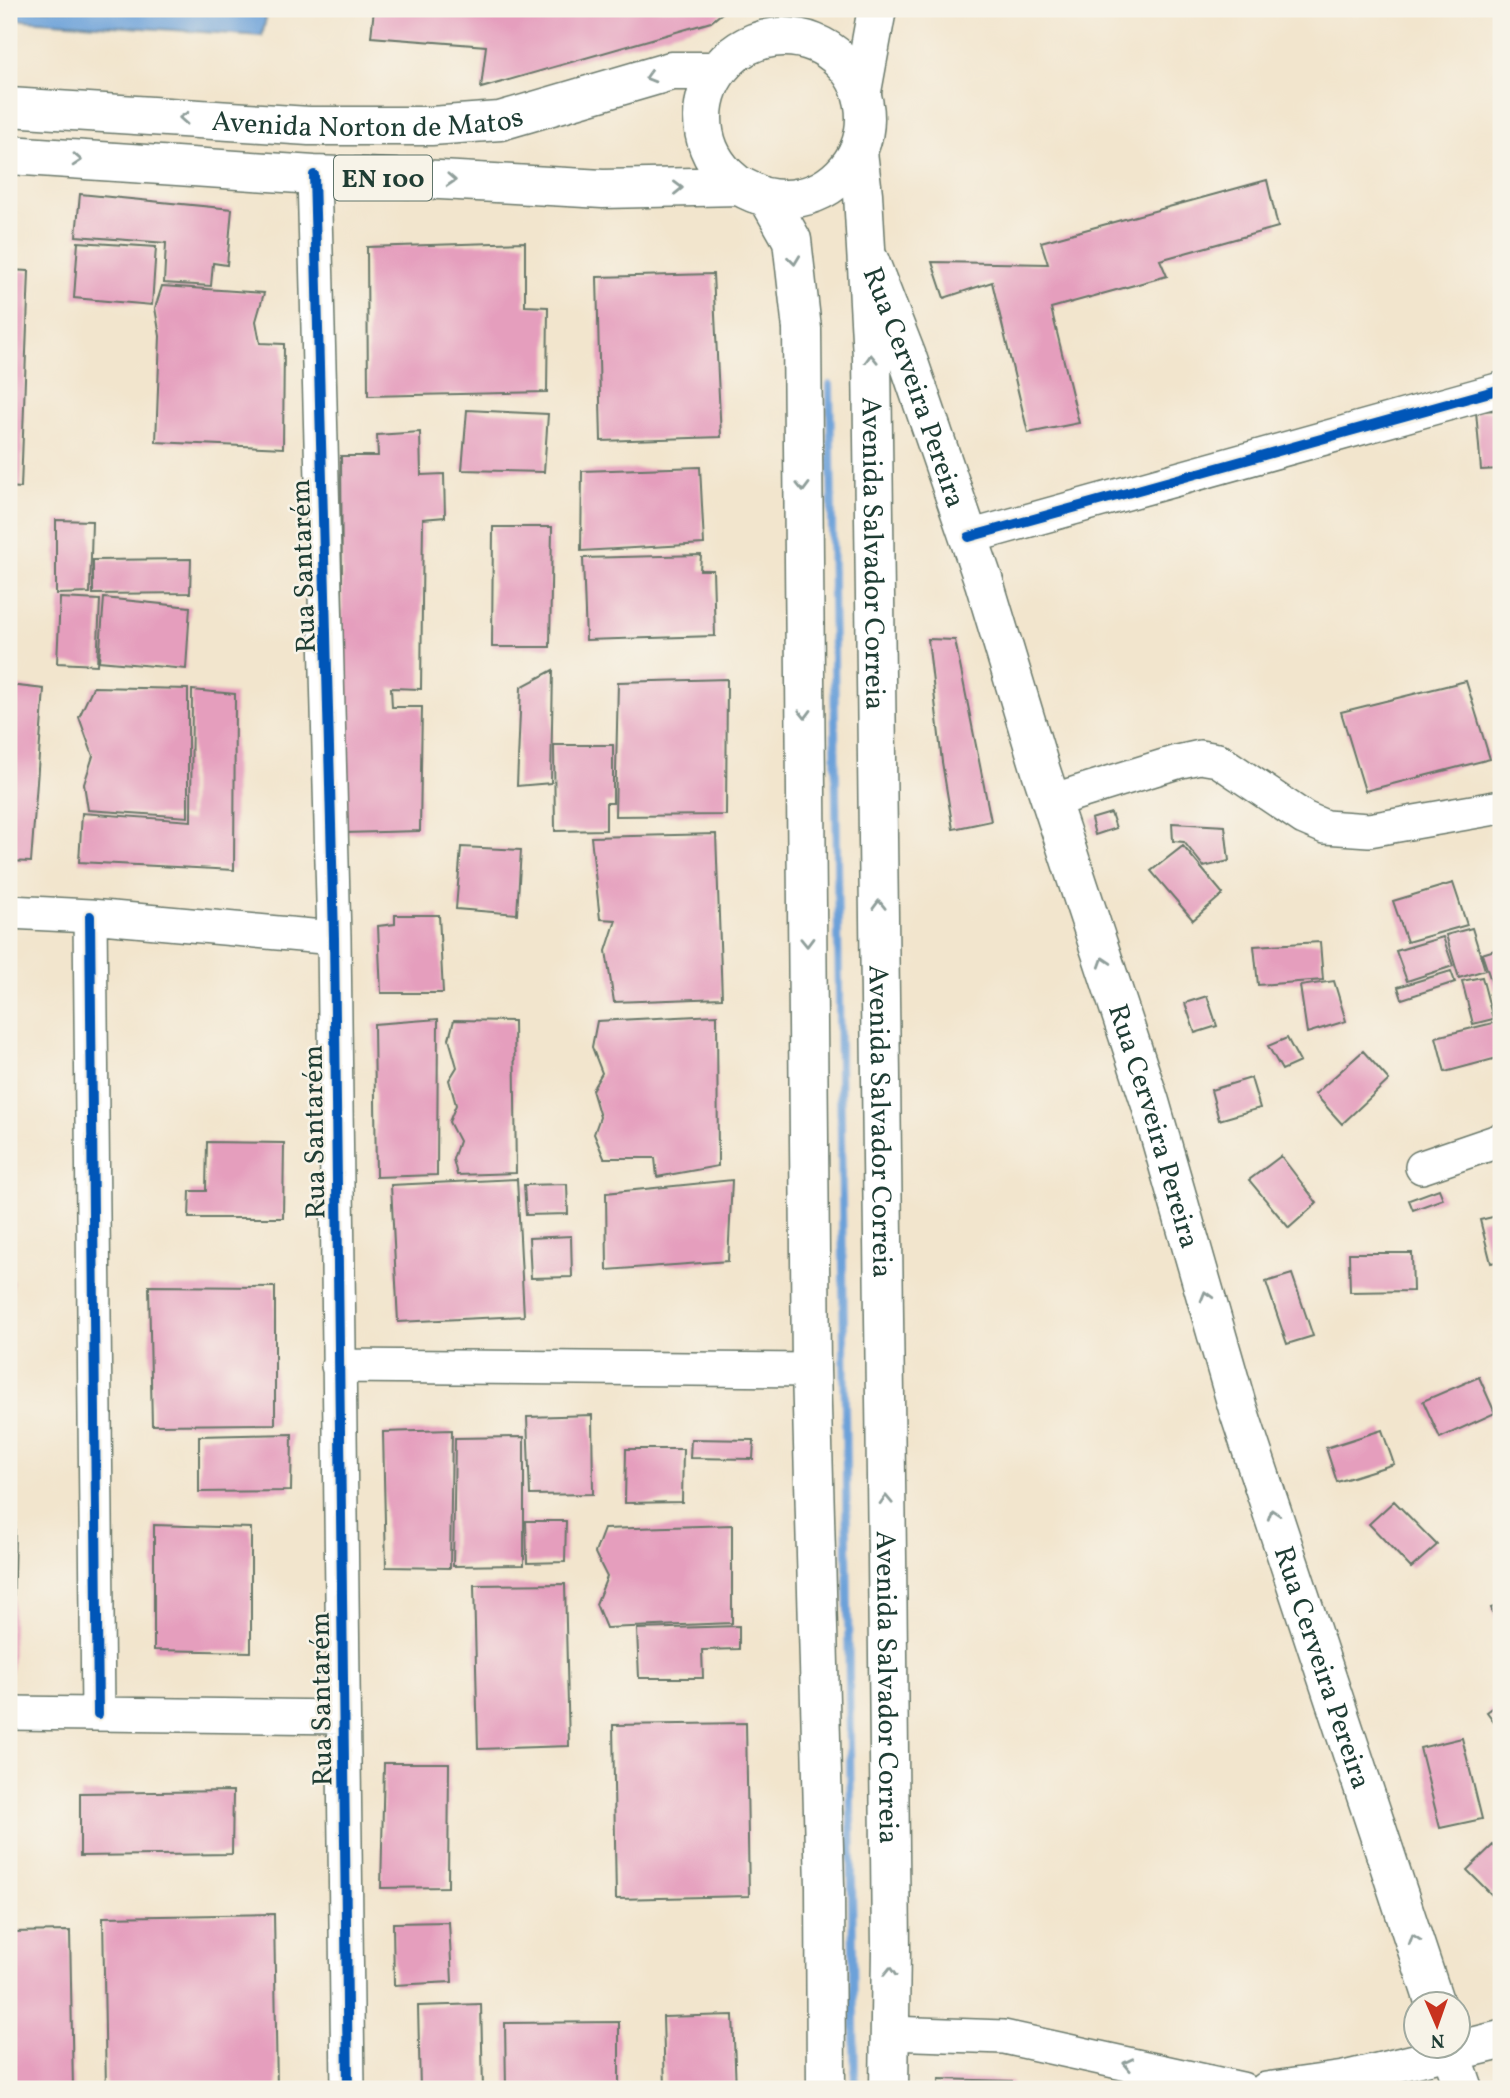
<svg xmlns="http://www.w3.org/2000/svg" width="1510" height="2098" font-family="Vollkorn,serif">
<rect width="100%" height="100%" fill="#f7f3e8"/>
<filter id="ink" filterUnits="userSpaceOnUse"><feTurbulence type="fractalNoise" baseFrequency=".0143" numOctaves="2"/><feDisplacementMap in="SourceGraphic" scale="14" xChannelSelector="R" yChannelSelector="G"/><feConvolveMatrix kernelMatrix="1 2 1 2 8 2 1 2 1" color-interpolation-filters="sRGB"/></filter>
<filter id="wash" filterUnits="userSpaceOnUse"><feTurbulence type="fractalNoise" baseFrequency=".00686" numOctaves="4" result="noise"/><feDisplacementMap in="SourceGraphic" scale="28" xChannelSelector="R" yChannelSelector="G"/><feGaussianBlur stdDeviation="1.57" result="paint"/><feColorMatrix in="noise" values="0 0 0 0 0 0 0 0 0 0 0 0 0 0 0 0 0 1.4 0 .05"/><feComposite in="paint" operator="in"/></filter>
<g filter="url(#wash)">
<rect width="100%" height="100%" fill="#f2e5cd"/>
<path fill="#6ca1d9" stroke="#466f86" stroke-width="2" d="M9 9H268L262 36 9 19Z"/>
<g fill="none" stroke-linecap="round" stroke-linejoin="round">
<path stroke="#6ca1d9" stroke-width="8" d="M830 385 855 2089"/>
</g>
<g id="blocks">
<path fill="#e59ebd" d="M374 9H727L711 22 481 88 486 46 371 37Z
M1267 180 1278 227 1160 260 1167 276 1051 308 1079 423 1028 433 992 282 944 298 932 262 1048 264 1041 242Z
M80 194 232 209 227 265 213 263 211 286 164 283 166 243 76 236Z
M78 242 156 247 152 305 74 298Z
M525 242V306L548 307 547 392 368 396 367 247Z
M9 270 29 271 21 488 9 487Z
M713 274 721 437 601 441 597 277Z
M162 286 264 293 256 321 260 343 284 344 283 448 156 442 160 336 155 308Z
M467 410 548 414 544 472 462 470Z
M1501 410V469L1481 470 1476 411Z
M420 432 421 475 444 474 445 517 423 519 421 689 391 688 392 707H422L420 831 344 833 341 456H378L377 435Z
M700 467 704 544 581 551 582 471Z
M56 520 92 521 90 593 56 594Z
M493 527H552L550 647H492Z
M701 555 700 570H713L715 636 586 640 583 558Z
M191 559 190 593 93 594V560Z
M60 598 100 600 97 665 57 663Z
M104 598 190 607 186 669 99 661Z
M928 639 955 640 991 821 953 829 942 762Z
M553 670 551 783 517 786 521 687Z
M727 679 726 815 615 816 618 682Z
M1466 681 1490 759 1365 791 1341 712Z
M9 685 44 689 31 862 9 861Z
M93 687 188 689V817L88 810 84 784 93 756 79 717Z
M192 690 235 694 234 870 79 862 82 813 191 821Z
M554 745H613V803H606V830L555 831Z
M1111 813 1116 828 1095 835 1091 819Z
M1172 823 1225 826 1229 861 1204 867 1184 842 1173 841Z
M716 834 722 998 614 1002 606 951 616 920 600 919 591 837Z
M1183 846 1223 894 1193 920 1151 871Z
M461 847 521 850 517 914 456 909Z
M1453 883 1467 925 1407 942 1393 901Z
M395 915H439L443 993H381L378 926 395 924Z
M1472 928 1485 970 1459 978 1446 935Z
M1443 937 1453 966 1407 981 1396 951Z
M1320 942 1323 980 1258 985 1254 946Z
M1501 948V988L1494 990 1482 954Z
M1451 971 1455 982 1402 999 1398 987Z
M1482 977 1493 1019 1473 1024 1462 981Z
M1334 981 1346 1021 1307 1033 1300 986Z
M1207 996 1217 1026 1195 1033 1185 1003Z
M717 1015 718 1166 657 1177 655 1158H604L594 1134 600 1117 592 1090 602 1073 592 1047 597 1021Z
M438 1019 437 1175 376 1177 374 1024Z
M454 1020 514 1021 516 1173 457 1175 453 1159 459 1141 449 1122 456 1105 449 1080 457 1067 449 1039Z
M1497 1022 1501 1038V1057L1445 1072 1436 1037Z
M1287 1038 1300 1062 1282 1070 1268 1046Z
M1363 1051 1389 1080 1342 1124 1315 1094Z
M1251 1078 1260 1108 1219 1120 1211 1090Z
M207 1142 284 1143 283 1218H189L190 1191H206Z
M1281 1156 1317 1203 1289 1228 1249 1180Z
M517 1179 524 1316 398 1322 391 1185Z
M732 1180 728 1261 607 1270 606 1193Z
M567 1184 568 1214 526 1215 524 1185Z
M1439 1189 1443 1199 1413 1210 1409 1200Z
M1501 1215V1261L1491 1263 1480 1220Z
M571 1236 572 1277 531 1278 529 1238Z
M1349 1253H1412L1413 1291 1350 1292Z
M1292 1274 1313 1336 1287 1344 1266 1282Z
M9 1280H13L11 1309H9Z
M149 1286 275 1287V1424L152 1425Z
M1479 1377 1495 1413 1440 1438 1423 1401Z
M592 1415 593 1494 530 1495 527 1417Z
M452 1430 450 1568 386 1567 383 1432Z
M1382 1430 1394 1464 1337 1482 1326 1448Z
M292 1434 291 1491 199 1492V1436Z
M524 1437V1565L453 1566 455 1438Z
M691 1439 754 1440 753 1459 690 1458Z
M626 1449H683L682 1502 625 1503Z
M9 1485H16L12 1673H9Z
M1394 1501 1437 1545 1411 1568 1369 1524Z
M526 1521H566L565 1562 527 1563Z
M154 1525 251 1528V1652L154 1650Z
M732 1525V1623L606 1628 596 1604 607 1577 595 1553 604 1529Z
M565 1584 569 1746 478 1749 474 1585Z
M1501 1605V1633L1491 1608Z
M739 1626V1649L702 1650 703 1678H639L637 1629Z
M1501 1702V1731L1487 1712Z
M746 1723 749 1896 616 1899 613 1725Z
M1462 1738 1482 1819 1440 1828 1420 1748Z
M384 1763H449L448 1887 381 1888Z
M233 1791 232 1854 80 1856V1793Z
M1493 1845 1501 1854V1904L1467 1870Z
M274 1914 277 2089H106L103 1917Z
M449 1922 452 1982 394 1985 393 1923Z
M70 1931 73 2089H9V1932Z
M481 2004 483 2089H420L418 2006Z
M733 2015 736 2089H665L663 2017Z
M619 2022V2089H506L505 2023Z
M939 2079 1012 2081V2089H939Z
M1424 2079 1427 2089H1392Z"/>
</g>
</g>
<g filter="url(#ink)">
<use href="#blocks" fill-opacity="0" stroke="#69786a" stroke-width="2"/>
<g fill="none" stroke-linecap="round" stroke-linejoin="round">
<g stroke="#69786a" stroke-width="36">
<path id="minor" d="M314 175 334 938 348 2089
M969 537 1501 389
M1051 801 1177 762 1200 757 1218 760 1304 818 1325 827 1369 830 1501 807
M9 912 90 916 334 938
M90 916 98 1714
M1422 1167 1501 1140
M338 1366 811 1370
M9 1713 343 1717
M889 2033 1004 2037 1242 2089
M1266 2089 1344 2078 1452 2052"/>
</g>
<g stroke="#69786a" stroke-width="41">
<path id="tertiary" d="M1452 2052 1501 2040"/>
</g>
<g stroke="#69786a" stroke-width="41">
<g id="secondary">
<path id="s1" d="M870 262 907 357 984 582 1041 771 1150 1102 1238 1409 1435 2004"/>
<path d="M1449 2046 1464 2089"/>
</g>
</g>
<g stroke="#69786a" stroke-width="41">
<g id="primary">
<circle cx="784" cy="118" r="81"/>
<path d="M862 91 877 9"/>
<path id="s2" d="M9 107 309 126H431L500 121 671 71H717"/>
<path id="s3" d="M858 152 863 194 872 357 887 1557 891 1948 889 2089"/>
<path d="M9 155 314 175 440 180 603 189 740 186 757 194"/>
<path d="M768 198 792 240 802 329 811 1370 825 1886 826 2089"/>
</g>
</g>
<use href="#minor" stroke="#fff" stroke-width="33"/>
<use href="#tertiary" stroke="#fff" stroke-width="38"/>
<use href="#secondary" stroke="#fff" stroke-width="38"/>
<use href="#primary" stroke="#fff" stroke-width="38"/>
<g stroke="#f7f3e8" stroke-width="15">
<path id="cycleway" d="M314 175 334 938 348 2089
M969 537 1501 389
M90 916 98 1714"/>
</g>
<use href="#cycleway" stroke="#0057b8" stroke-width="10"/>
</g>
<defs><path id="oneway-chevron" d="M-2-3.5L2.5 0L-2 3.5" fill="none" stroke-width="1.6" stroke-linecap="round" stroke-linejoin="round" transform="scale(1.75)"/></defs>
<g stroke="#8f9e9a">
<use href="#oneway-chevron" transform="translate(650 77) rotate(164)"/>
<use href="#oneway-chevron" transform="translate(184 118) rotate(-176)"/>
<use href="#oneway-chevron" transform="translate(77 160) rotate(4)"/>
<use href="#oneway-chevron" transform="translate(451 180) rotate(3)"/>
<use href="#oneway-chevron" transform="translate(678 188) rotate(-1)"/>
<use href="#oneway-chevron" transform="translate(794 260) rotate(83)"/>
<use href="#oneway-chevron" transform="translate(871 359) rotate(-92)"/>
<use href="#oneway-chevron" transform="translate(803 487) rotate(89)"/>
<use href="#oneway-chevron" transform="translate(805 714) rotate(89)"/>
<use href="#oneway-chevron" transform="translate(879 905) rotate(-91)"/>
<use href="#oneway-chevron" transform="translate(807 942) rotate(89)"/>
<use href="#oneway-chevron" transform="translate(1104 962) rotate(-108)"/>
<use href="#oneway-chevron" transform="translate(1206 1296) rotate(-106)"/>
<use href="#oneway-chevron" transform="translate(886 1500) rotate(-92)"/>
<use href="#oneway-chevron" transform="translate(1273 1514) rotate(-108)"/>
<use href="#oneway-chevron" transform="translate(1414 1939) rotate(-108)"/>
<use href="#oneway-chevron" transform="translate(890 1972) rotate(-89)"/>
<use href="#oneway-chevron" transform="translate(1128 2064) rotate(-168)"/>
</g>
</g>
<g text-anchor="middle" stroke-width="5" stroke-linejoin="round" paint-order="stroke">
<rect fill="#f7f3e8" stroke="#60746a" stroke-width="2" x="334" y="155.5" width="98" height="45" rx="5"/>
<g font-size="26" font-weight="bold" fill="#1f3d34">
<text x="383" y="187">EN 100</text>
</g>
<g font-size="28" fill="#1f3d34" stroke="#f7f3e8">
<text dy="10" stroke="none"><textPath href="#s2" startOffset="359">Avenida Norton de Matos</textPath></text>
<text dy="10" stroke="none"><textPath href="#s1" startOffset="133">Rua Cerveira Pereira</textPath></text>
<text dy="10" stroke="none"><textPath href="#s3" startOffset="402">Avenida Salvador Correia</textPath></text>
<text transform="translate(302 566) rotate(-92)" y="10">Rua Santarém</text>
<text dy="10" stroke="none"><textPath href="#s3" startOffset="970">Avenida Salvador Correia</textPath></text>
<text dy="10" stroke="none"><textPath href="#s1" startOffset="910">Rua Cerveira Pereira</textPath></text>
<text transform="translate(313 1132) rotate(-91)" y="10">Rua Santarém</text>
<text dy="10" stroke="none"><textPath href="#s1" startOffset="1477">Rua Cerveira Pereira</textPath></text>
<text dy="10" stroke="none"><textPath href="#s3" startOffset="1536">Avenida Salvador Correia</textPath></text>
<text transform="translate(320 1699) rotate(-91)" y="10">Rua Santarém</text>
</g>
</g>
<rect width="1510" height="2098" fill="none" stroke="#f7f3e8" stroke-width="35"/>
<g transform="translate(1437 2025) rotate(178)"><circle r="33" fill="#f7f3e8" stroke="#a1aaa0" stroke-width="2"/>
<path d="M0-5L12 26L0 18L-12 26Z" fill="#c8321e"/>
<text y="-10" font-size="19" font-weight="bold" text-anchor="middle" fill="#1f3d34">N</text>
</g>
</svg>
